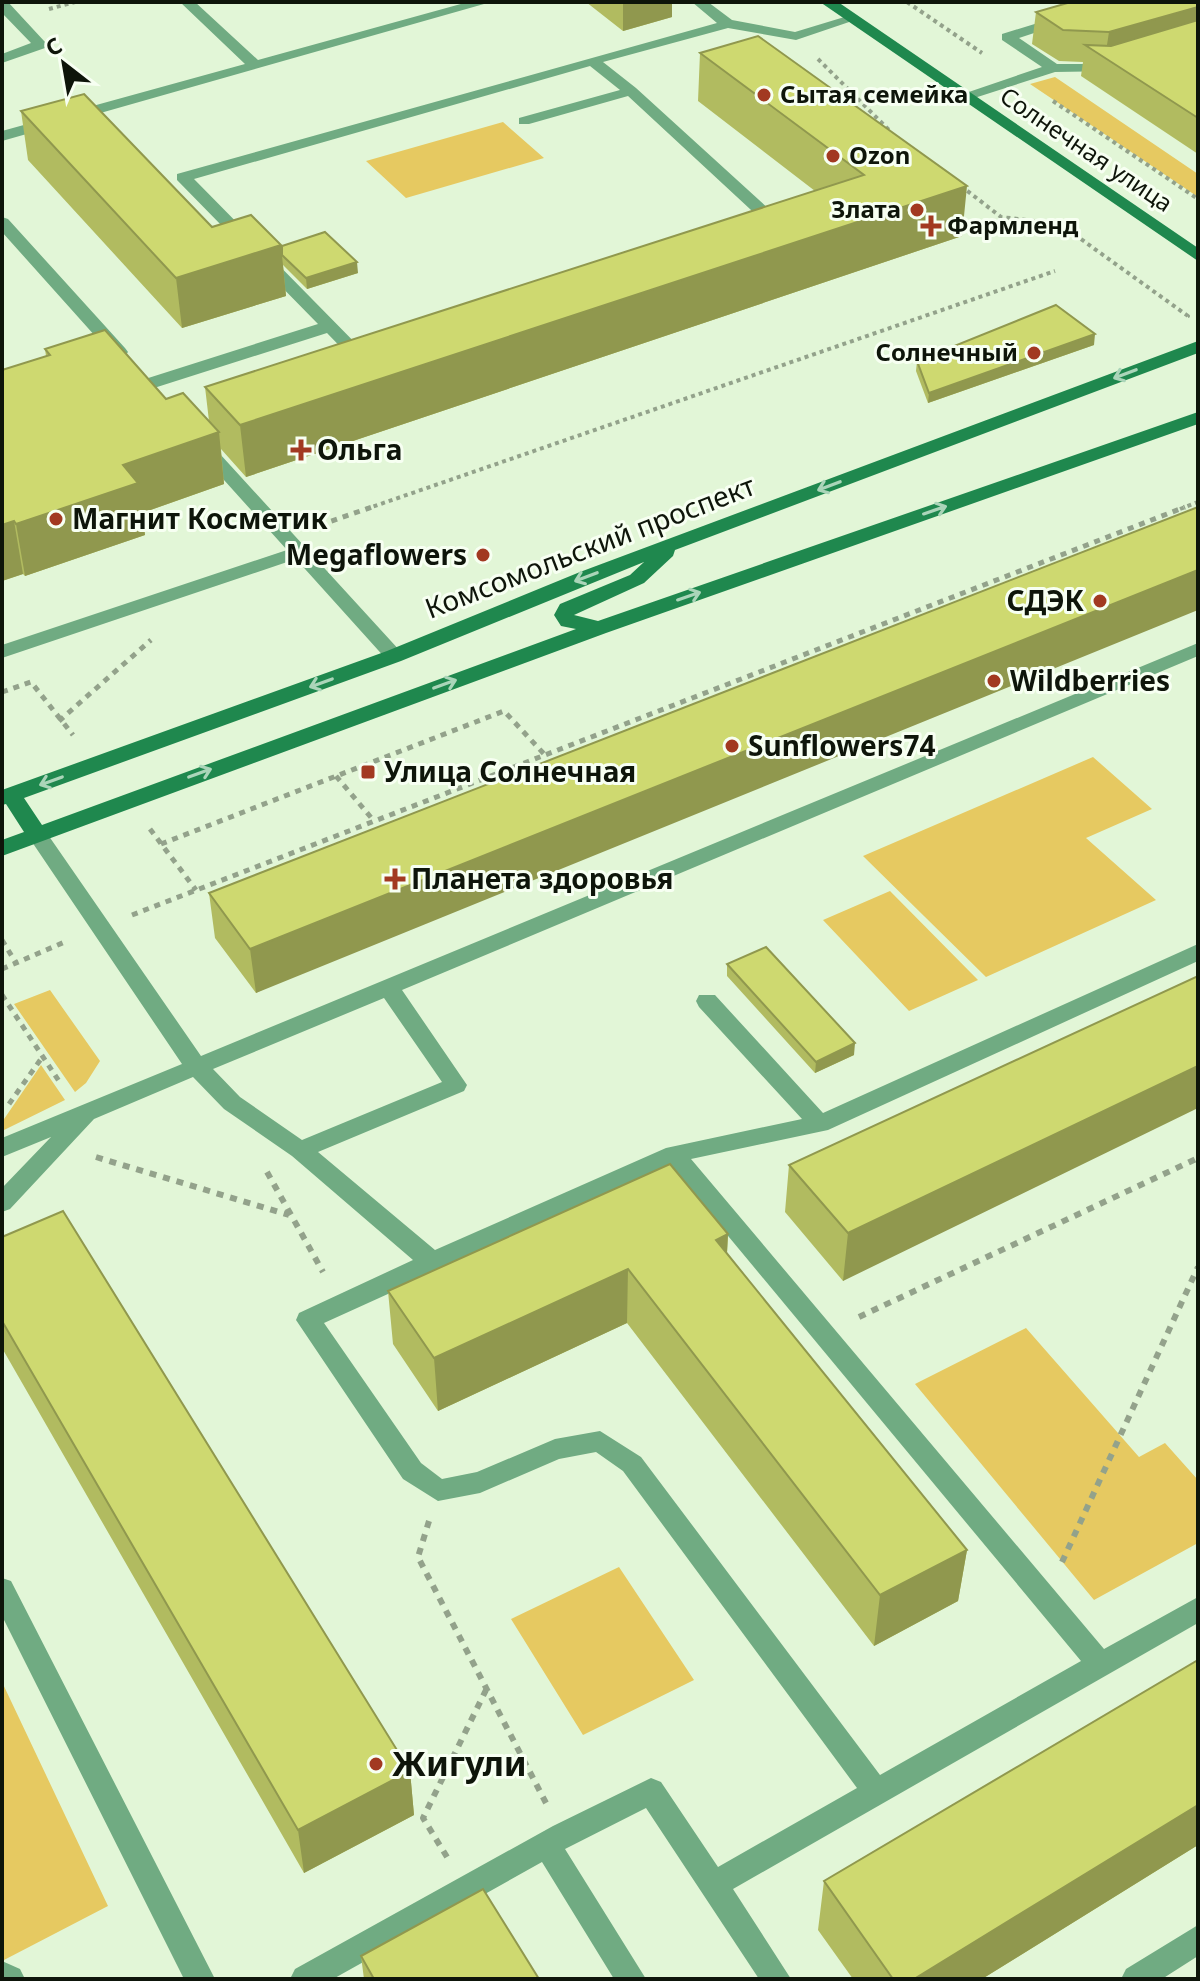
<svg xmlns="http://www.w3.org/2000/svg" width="1200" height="1981" font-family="'Noto Sans',sans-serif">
<rect width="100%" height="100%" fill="#e2f6d7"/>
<path fill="#e6c961" d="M1055 77 1198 174V197L1030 84Z
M503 122 544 158 406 198 366 161Z
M1093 757 1152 809 1086 838 1156 900 986 977 863 856Z
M890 891 978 980 909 1011 823 920Z
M50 990 100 1061 86 1083 75 1092 14 1004Z
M41 1065 65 1100 2 1131V1122Z
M1026 1328 1139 1457 1165 1443 1198 1480V1543L1094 1600 915 1384Z
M619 1567 694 1680 583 1735 511 1619Z
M2 1682 108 1906 4 1960 2 1956Z"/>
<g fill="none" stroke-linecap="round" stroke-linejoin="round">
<path stroke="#93a28b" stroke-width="4" stroke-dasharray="4 4" stroke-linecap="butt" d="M907 2 982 53
M49 9 75 2
M818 59 890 131
M1053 101 1198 199
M961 186 1001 217 1060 224 1188 316 1185 317
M366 509 1055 271
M1180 509 1198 502"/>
<path stroke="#93a28b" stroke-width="5" stroke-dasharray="6 6" stroke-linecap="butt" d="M320 525 372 507
M2 692 31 682 73 735
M59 721 151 640
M336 776 374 821
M150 829 196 890
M161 844 504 711 545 755
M132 915 1185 507
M2 940 16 963
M2 969 67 941
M2 995 61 1084
M9 1104 43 1056"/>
<path stroke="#93a28b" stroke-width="6" stroke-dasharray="7 7" stroke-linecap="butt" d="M96 1157 289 1215
M267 1172 323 1272
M859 1317 1198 1158
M429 1521 418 1557 546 1803
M1062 1562 1198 1267
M447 1857 423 1818 486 1690"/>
<path fill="#70ab82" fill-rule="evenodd" d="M2 2H8L45 42V48L2 63V54L31 43 2 13Z
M180 2H195L258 60 468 2H491L2 141V131L245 64Z
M692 2H708L732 20 795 32 851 15 858 19 796 40 728 28 603 62 636 88 782 221V227L766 228 765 223 628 96 529 124H519V118L620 90 590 66 194 179 371 359 362 364 356 363 327 333 154 388H142L139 384 142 380 318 324 177 180V174L717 23Z
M1106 2H1128L1019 38 1057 64H1113L1120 68 1118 71 1055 72 965 101 957 96 1042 67 1002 40V34Z
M2 217 8 219 125 348 128 352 125 356H113L2 232Z
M203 441 209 442 401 652 404 656 401 660H387L296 559 2 658V645L287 550 197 450 194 446 197 442Z
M1198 643V656L402 990 467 1085 464 1091 318 1152 435 1250 666 1148 802 1119 699 1007 696 1001 699 995H715L823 1113 1198 944V961L828 1130 691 1159 1104 1649 1198 1597V1623L733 1889 791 1979H759L646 1808 565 1849 646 1979H614L542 1862 333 1979H290L295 1969 553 1826 651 1778 661 1782 718 1867 857 1788 623 1471 596 1452 559 1459 480 1493 438 1501 403 1479 296 1320 299 1313 413 1260 292 1156 224 1109 193 1077 94 1119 10 1209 2 1212V1188L51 1137 2 1157V1138L182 1064 30 839 27 834 30 829H44L201 1056ZM384 998 442 1082 302 1140 240 1097 213 1069ZM670 1166 1081 1661 880 1775 641 1457 600 1431 555 1439 477 1472 442 1479 421 1463 324 1323Z
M2 1578 11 1581 215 1979H184L2 1616Z
M1198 1925V1956L1162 1979H1121L1126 1969Z
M2 1961 20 1969 25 1979H2Z"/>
<path fill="#1f884e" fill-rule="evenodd" d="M820 2H838L1198 248V261Z
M1198 341V353L675 550 673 556 644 583 574 615 598 621 1198 412V424L606 633 2 856V840L24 832 6 804 2 805V790L387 651 580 572ZM644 562 630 575 560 604 554 615 561 626 576 629 42 825 24 798 401 661Z"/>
</g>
<path fill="#b1bb60" d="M586 2H672V17L623 31Z
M1198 2V154L1081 76 1083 62 1059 61 1032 44 1036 12Z
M700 53 962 236 246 477 221 449 224 484 142 513 145 535 25 576 23 574 2 581V370L46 356 45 349 166 399 209 421 205 387 815 191 698 101Z
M21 111 212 227 282 246 358 273 307 289 283 265 286 296 182 328 28 160Z
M1094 345 928 403 916 371 917 361Z
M1198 507 256 993 215 938 209 893Z
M727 964 854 1055 815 1073 727 976Z
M1198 976 843 1281 785 1212 789 1165Z
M728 1234 727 1254 967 1550 958 1601 874 1646 627 1323 438 1411 393 1344 388 1291Z
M2 1237 410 1771 414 1815 304 1873 2 1348Z
M1198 1660V1845L982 1979H853L818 1930 824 1881Z
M361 1956 539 1979H364Z"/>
<path fill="#90984e" d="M623 2H672V17L623 31Z
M1198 7V36L1105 58 1109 32Z
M967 186 962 236 246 477 240 425Z
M281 245 286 296 182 328 176 278Z
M357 262 358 273 307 289 306 278Z
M1095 334 1094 345 928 403 929 393Z
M219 432 224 484 142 513 145 535 25 576 16 524 123 465Z
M14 521 23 574 2 581V525Z
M1198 570V610L256 993 250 949Z
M855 1043 854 1055 815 1073 816 1062Z
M1198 1066V1108L843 1281 848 1233Z
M728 1234 725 1288 716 1240Z
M628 1269 627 1323 438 1411 434 1358Z
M967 1550 958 1601 874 1646 880 1595Z
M410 1771 414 1815 304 1873 298 1830Z
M1198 1805V1845L982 1979H914Z"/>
<path fill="#ced970" stroke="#90984e" stroke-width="2" d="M1071 2H1198V7L1109 32 1063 30 1036 12Z
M1198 20V118L1085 45 1111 46Z
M758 36 967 186 240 425 205 387 864 175 700 53Z
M84 94 212 227 251 215 281 245 176 278 21 111Z
M325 232 357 262 306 278 282 255V246Z
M1056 305 1095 334 929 393 917 361Z
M105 330 166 399 183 393 219 432 123 465 138 483 16 524 14 521 2 525V370L50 355 45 349Z
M1198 507V570L250 949 209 893Z
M766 947 855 1043 816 1062 727 964Z
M1198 976V1066L848 1233 789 1165Z
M670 1164 728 1234 716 1240 967 1550 880 1595 628 1269 434 1358 388 1291Z
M63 1211 410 1771 298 1830 2 1321V1237Z
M1198 1660V1805L914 1979H893L824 1881Z
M483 1889 539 1979H374L361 1956Z"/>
<defs><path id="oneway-shaft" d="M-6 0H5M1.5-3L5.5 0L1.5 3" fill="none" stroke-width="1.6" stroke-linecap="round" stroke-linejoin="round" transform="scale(2)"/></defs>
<g stroke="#abd5b9">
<use href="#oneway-shaft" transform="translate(1125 374) rotate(159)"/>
<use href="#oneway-shaft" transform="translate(829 486) rotate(159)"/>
<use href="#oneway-shaft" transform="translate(935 510) rotate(-19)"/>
<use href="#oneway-shaft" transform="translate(586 577) rotate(159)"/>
<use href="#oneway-shaft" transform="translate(689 596) rotate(-19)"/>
<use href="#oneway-shaft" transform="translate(321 683) rotate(160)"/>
<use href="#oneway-shaft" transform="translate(445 684) rotate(-20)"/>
<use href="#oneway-shaft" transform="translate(200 773) rotate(-20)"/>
<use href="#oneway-shaft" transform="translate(51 781) rotate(160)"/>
</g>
<g fill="#a23921" stroke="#f7fff2" stroke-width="3">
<circle cx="764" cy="95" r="8"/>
<circle cx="833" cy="156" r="8"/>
<circle cx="917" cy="210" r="8"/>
<path d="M927 214h8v8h8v8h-8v8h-8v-8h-8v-8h8z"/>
<circle cx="1034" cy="353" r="8"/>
<path d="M297 438h8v8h8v8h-8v8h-8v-8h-8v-8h8z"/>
<circle cx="56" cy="519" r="8"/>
<circle cx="483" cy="555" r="8"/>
<circle cx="1100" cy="601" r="8"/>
<circle cx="994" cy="681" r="8"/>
<circle cx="732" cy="746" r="8"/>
<rect x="360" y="764" width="16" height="16" rx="4"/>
<path d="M391 867h8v8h8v8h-8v8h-8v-8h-8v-8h8z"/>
<circle cx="376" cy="1764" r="8"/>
</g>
<g text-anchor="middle" stroke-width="6" stroke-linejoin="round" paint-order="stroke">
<g font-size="24" font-weight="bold" fill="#0e150a" stroke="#f7fff2" text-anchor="start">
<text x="780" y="103">Сытая семейка</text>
<text x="849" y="164">Ozon</text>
<text x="901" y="218" text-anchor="end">Злата</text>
<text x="947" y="234">Фармленд</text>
<text x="1018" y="361" text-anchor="end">Солнечный</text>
</g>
<g font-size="24" fill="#0e150a" stroke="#f7fff2">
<text transform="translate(1086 150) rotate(34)" y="8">Солнечная улица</text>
</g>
<g font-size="28" font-weight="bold" fill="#0e150a" stroke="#f7fff2" text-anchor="start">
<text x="317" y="460">Ольга</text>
<text x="72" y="529">Магнит Косметик</text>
<text x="467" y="565" text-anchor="end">Megaflowers</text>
<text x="1084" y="611" text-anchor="end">СДЭК</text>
<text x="1010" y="691">Wildberries</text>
<text x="748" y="756">Sunflowers74</text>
<text x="384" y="782">Улица Солнечная</text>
<text x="411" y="889">Планета здоровья</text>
</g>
<g font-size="28" fill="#0e150a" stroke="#f7fff2">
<text transform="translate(590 547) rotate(-21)" y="10">Комсомольский проспект</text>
</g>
<g font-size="34" font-weight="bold" fill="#0e150a" stroke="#f7fff2" text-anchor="start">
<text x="392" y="1776">Жигули</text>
</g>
</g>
<rect width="1200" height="1981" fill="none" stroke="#0e150a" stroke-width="8"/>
<g transform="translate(64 64) rotate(329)" stroke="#f7fff2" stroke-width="6" paint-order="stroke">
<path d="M0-6L14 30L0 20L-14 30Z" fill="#0e150a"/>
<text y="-12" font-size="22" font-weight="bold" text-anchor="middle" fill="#0e150a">С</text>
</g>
</svg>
